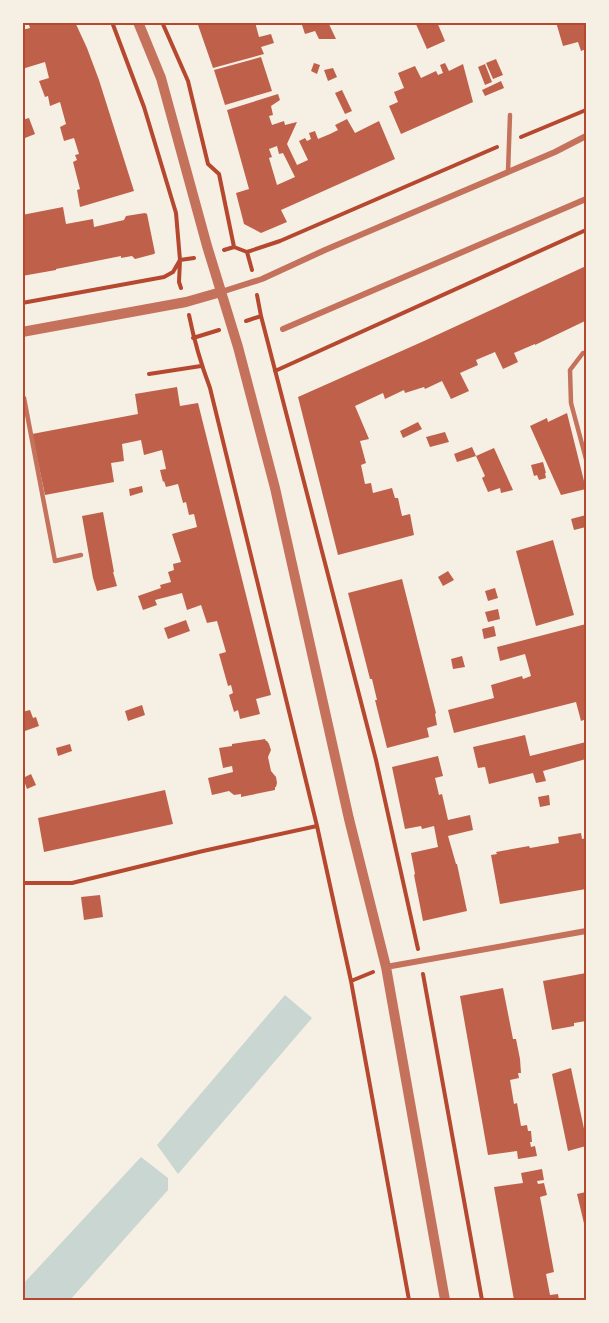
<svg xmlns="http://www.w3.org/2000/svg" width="609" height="1323" font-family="'IBM Plex Serif',serif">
<rect width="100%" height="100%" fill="#f6efe4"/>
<path fill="#c9d6d2" d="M285 995 312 1018 178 1174 157 1145Z
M141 1157 168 1178V1190L70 1300H23V1284Z"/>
<path fill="#bf614a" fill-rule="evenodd" d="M28 22H75L87 48 99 80 134 191 80 207 77 190 80 189 73 162 77 160 75 155 79 154 74 138 64 141 60 127 66 124 60 102 50 106 48 96 45 97 39 81 49 78 45 62 22 69V30L30 28Z
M197 22H255L259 37 271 34 274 43 261 47 264 54 213 68Z
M310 22H328L336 39H319L315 31 305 34 302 25Z
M415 22H437L445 41 427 49Z
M556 22H586V49L581 51 578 42 563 46Z
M261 57 272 91 225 105 214 70Z
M496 59 503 75 493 79 486 63Z
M314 63 320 65 317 74 311 71Z
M445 63 449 71 463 64 473 102 401 134 389 106 398 102 394 92 404 88 398 73 415 66 421 78 436 71 438 75 443 73 440 65Z
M485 64 492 82 485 85 478 67Z
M333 68 337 77 328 81 324 70Z
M501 81 504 88 485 96 482 90Z
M342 90 352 111 345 114 335 93Z
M278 94 280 100 271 106 273 115 269 116 272 125 284 121 285 125 297 122 287 144 297 165 308 160 299 141 305 138 307 141 311 139 309 133 315 131 318 139 330 134 338 130 335 125 347 119 355 133 379 121 395 159 281 210 287 222 261 233 244 224 236 193 249 189 227 110ZM277 146 279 154 283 153 295 177 277 185 269 158 272 157 269 149Z
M29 118 35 134 25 138 22 132V120Z
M63 207 66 224 93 219 94 227 124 220 126 216 145 213 147 214 155 253 154 254 135 259 132 256 121 258V256L56 269V270L22 276V215Z
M586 266V324L585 321 535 345V344L514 353 518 362 503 369 495 352 476 360 478 365 460 373 469 391 451 399 442 381 425 389 424 387 405 393 404 390 385 399 383 393 355 406 369 439 360 441 366 463 361 465 365 484 371 483 373 493 392 488 395 498H398L402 516 410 514 414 535 338 555 298 397 424 341Z
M177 387 180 406 198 403 271 695 256 699 260 714 240 719 238 710 234 712 229 695 233 693 231 685 228 686 219 654 226 652 217 621 207 623 201 605 187 610 182 593 155 600 157 605 143 610 138 596 161 588 160 585 171 582 168 572 174 570 173 564 181 562 172 534 197 527 194 514 189 515 186 502 183 503 178 484 166 487 164 481 163 482 160 470 166 469 162 450 144 455 141 440 122 444 124 461 111 463 114 482 45 495 32 434 138 414 135 394Z
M567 413 586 489 561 495 530 426 547 418 548 422Z
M418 422 422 429 403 438 400 431Z
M445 432 449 442 430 447 426 437Z
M472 447 476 456 457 462 454 454Z
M494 448 503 468 513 490 501 493 500 488 488 492 482 478 485 476 476 456Z
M543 462 546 473H545L546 478 539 480 537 475 534 476 531 465Z
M142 486 143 492 130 496 129 489Z
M103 512 114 572H113L117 586 97 591 93 578 82 516Z
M586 515V527L574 530 571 519Z
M553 540 574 615 536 626 516 551Z
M448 571 454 580 443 586 438 577Z
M402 579 436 713 435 714 437 725 427 728 429 737 387 748 375 700H377L372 679H370L348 593Z
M495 588 498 598 488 601 485 591Z
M498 609 500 619 488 622 485 612Z
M186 620 190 631 168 639 164 628Z
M586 624V719L581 721 576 702 454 733 448 710 494 698 491 685 522 676 523 679 531 676 525 654 500 661 497 647Z
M494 626 496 636 484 639 482 629Z
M462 656 465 667 453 669 451 659Z
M142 705 145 715 128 721 125 711Z
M30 710 33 718 36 717 39 726 22 732V712Z
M525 735 530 756 586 742V759L543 771 546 781 536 783 533 773 489 784 485 767 478 768 473 747Z
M265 739 266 741H267L269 744 271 750 268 757 271 771 276 777 277 783 276 787H275V790L241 797V794L234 795 229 791 212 795 208 778 233 772 232 766 223 768 219 748 232 746V744Z
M70 744 72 751 58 756 56 748Z
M438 756 443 776 435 778 439 795 442 794 448 820 470 815 473 830 448 836 456 864H457L467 911 423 921 414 875 415 874 411 853 438 847 434 826 422 829 421 826 405 829 392 767Z
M31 774 36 785 27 789 23 778Z
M165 790 173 824 44 852 38 818Z
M549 795 550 805 540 807 538 797Z
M581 833 582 839 586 838V889L500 904 491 855 497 854 496 852 529 846 530 848 559 843 558 837Z
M100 895 103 917 84 920 81 897Z
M586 973V1021L574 1023V1026L552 1030 543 981Z
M503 988 513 1039H516L520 1059 521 1073H518L519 1078 510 1080 514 1104 517 1103 521 1126 527 1125 528 1131H531L532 1142H530L531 1147 535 1146 537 1156 518 1159 517 1151 488 1155 460 996Z
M571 1068 586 1138V1146L568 1151 552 1074Z
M542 1169 544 1180 537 1181 538 1184 544 1183 547 1195 540 1197 554 1272 546 1274 550 1295 558 1294 559 1300H514L494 1187 523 1183 521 1173Z
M586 1192V1232L577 1194Z"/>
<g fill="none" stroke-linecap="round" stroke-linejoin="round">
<path stroke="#b5482f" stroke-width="4" d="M112 22 144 107 176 213 180 260 179 282 181 288
M162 22 188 81 208 164 219 174 234 247
M521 137 586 110
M224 250 234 247 247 252 280 241 497 147
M247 252 252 270
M257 295 261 316 376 760 418 949
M22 303 164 277 173 272 180 260 194 258
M189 315C194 340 201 364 210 388L317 826 351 981 409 1300
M246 321 261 316
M193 338 219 330
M275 371 586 230
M149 374 201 366
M22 883H72L203 851 317 826
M423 974 482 1300
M351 981 373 972"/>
<path stroke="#c5725c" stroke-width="4.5" d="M508 172 510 115
M586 353H583L570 370 571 403 586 459
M24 398 55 561 81 555"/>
<path stroke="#c5725c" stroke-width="6" d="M221 292 262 279 325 250 555 152 586 136
M283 329 586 199
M386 967 586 931"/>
<path stroke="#c5725c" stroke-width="10" d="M138 22 161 78 207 246 238 347 275 488 349 819 386 967 445 1300
M22 332 186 302 221 292"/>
</g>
<rect width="609" height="1323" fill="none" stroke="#f6efe4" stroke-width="48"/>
<rect x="24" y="24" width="561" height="1275" fill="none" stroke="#b5482f" stroke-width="2"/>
</svg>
